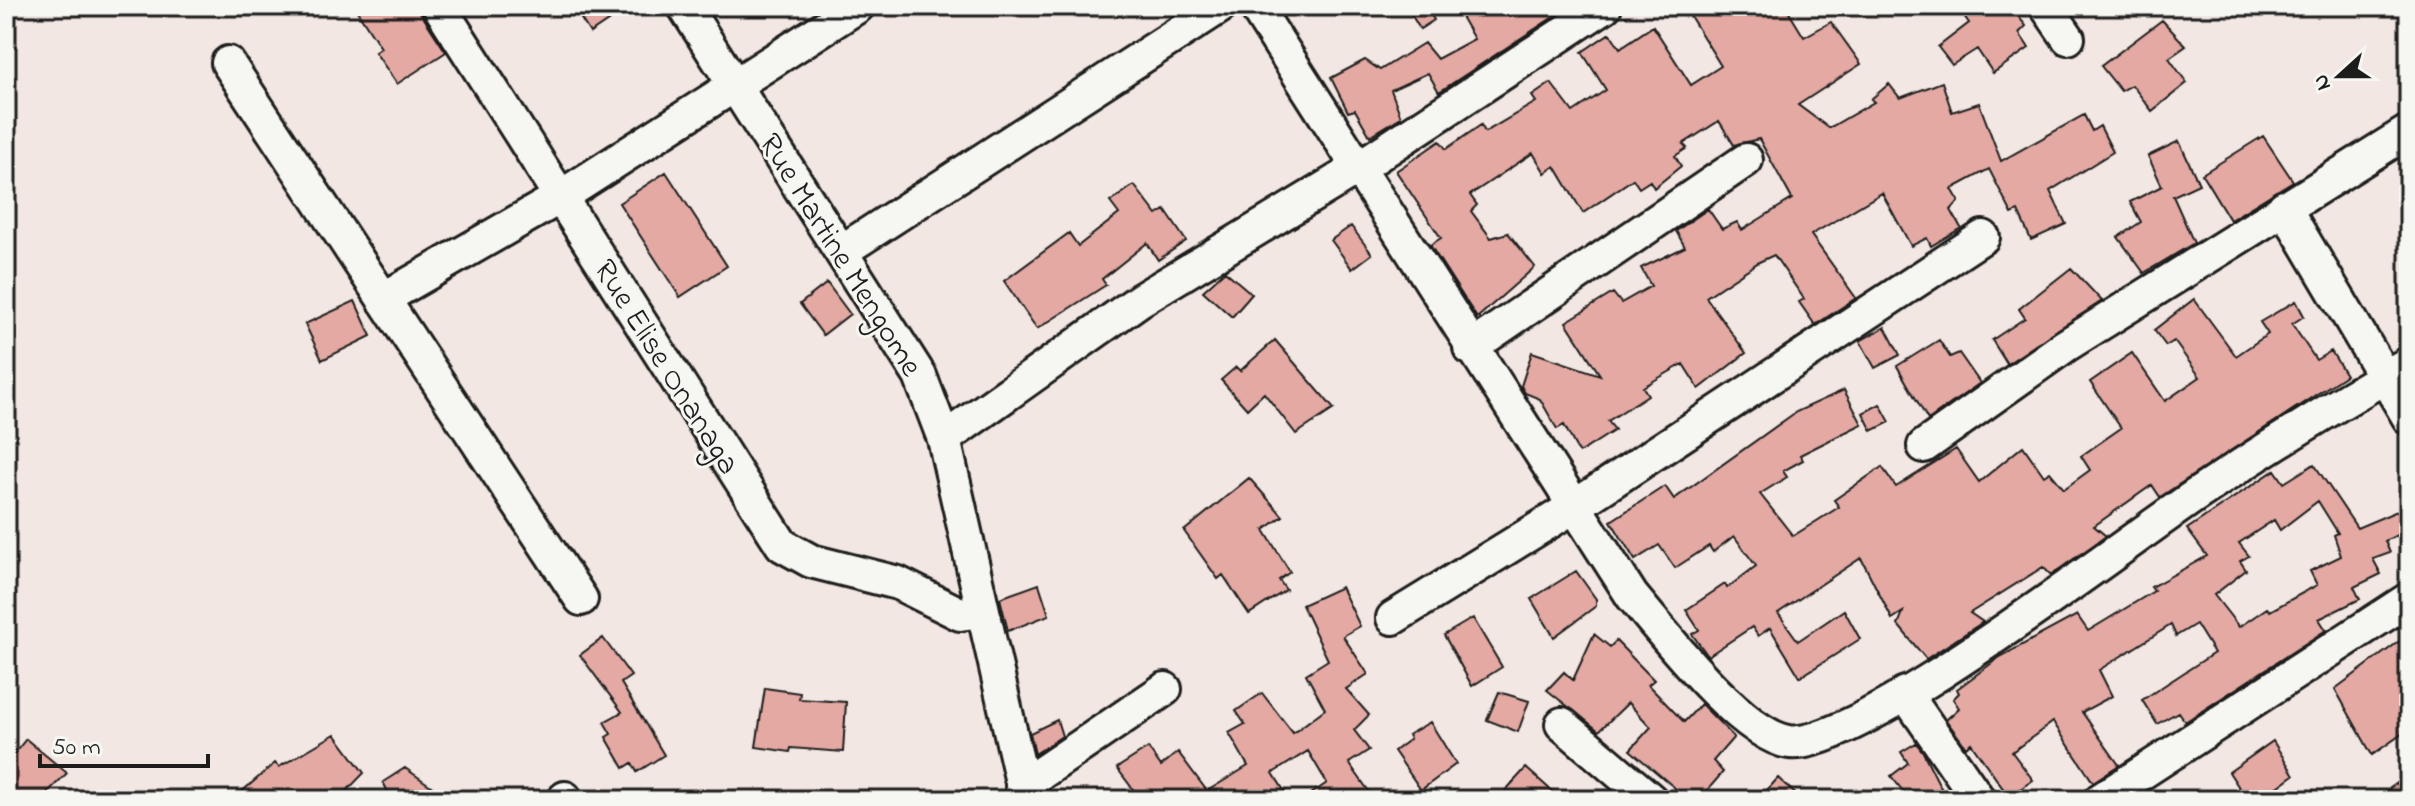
<svg xmlns="http://www.w3.org/2000/svg" width="2415" height="806" font-family="'Indie Flower',sans-serif">
<rect width="100%" height="100%" fill="#f2e7e2"/>
<filter id="ink" filterUnits="userSpaceOnUse"><feTurbulence type="fractalNoise" baseFrequency=".0125" numOctaves="2"/><feDisplacementMap in="SourceGraphic" scale="16" xChannelSelector="R" yChannelSelector="G"/><feConvolveMatrix kernelMatrix="1 2 1 2 8 2 1 2 1" color-interpolation-filters="sRGB"/></filter>
<g filter="url(#ink)">
<path fill="#e3a9a2" stroke="#1c1c1c" stroke-width="2" fill-rule="evenodd" d="M354 6H416L446 52 397 84 375 52 381 48Z
M573 6H630L590 33Z
M1406 6H1426L1434 20 1420 29Z
M1469 6H1570L1439 92 1428 73 1391 90 1401 117 1370 136 1355 110 1348 112 1331 78 1365 60 1380 70 1424 43 1437 59 1474 39 1459 13Z
M1684 6H1785L1804 37 1831 22 1861 64 1798 105 1829 128 1874 102 1871 99 1889 84 1900 98 1942 82 1952 112 1979 103 2001 161 2084 115 2092 131 2100 126 2113 152 2050 191 2066 224 2031 240 2018 211 2012 214 1989 169 1952 189 1959 201 1951 210 1961 228 1931 246 1927 238 1911 246 1882 193 1811 235 1856 298 1815 325 1799 302 1804 299 1774 255 1759 262 1706 297 1746 353 1699 389 1683 364 1643 387 1648 395 1608 421 1615 430 1579 453 1564 425 1557 429 1540 399 1525 393 1521 386 1532 352 1600 375 1566 322 1613 293 1621 303 1651 286 1641 268 1685 247 1676 231 1708 209 1722 229 1737 222 1742 230 1792 199 1759 139 1734 145 1719 121 1683 144 1687 148 1675 156 1681 166 1654 188 1650 181 1639 188 1633 179 1583 213 1555 166 1545 173 1533 153 1470 195 1477 205 1471 211 1491 238 1508 233 1535 267 1477 318 1430 245 1441 238 1396 171 1440 141 1446 149 1481 125 1485 132 1536 102 1532 96 1551 83 1573 112 1606 90 1582 52 1610 33 1620 48 1653 26 1691 85 1721 66Z
M1957 6H2010L2026 26 2019 33 2029 48 1993 73 1977 49 1952 65 1938 47 1969 23Z
M2162 20 2186 46 2169 58 2187 83 2152 111 2132 85 2121 91 2101 66Z
M2263 136 2293 181 2230 220 2202 174Z
M2179 141 2199 184 2173 196 2194 243 2144 273 2118 237 2141 222 2130 202 2162 186 2148 156Z
M666 172 727 266 680 297 619 203Z
M1134 185 1157 215 1165 210 1186 241 1158 260 1147 243 1102 279 1106 285 1037 329 1004 281 1069 233 1078 246 1119 214 1110 202Z
M1351 226 1372 254 1352 269 1331 240Z
M2071 268 2102 301 2007 364 1992 340 2025 318 2019 309Z
M1225 271 1252 294 1232 317 1203 291Z
M827 283 850 314 823 335 800 304Z
M2194 299 2236 356 2268 334 2260 322 2296 301 2304 316 2292 324 2316 360 2331 351 2346 375 2160 497 2152 485 2094 526 2106 536 2051 575 2043 567 1970 613 1983 622 1926 659 1898 625 1903 612 1892 619 1861 558 1778 613 1798 641 1844 610 1860 639 1800 677 1770 628 1758 636 1752 627 1708 656 1692 634 1699 630 1686 610 1725 584 1727 588 1756 566 1734 536 1713 552 1709 546 1675 568 1659 545 1635 560 1611 521 1665 486 1674 499 1796 412 1844 390 1862 424 1800 455 1803 460 1783 471 1787 477 1760 494 1793 536 1839 507 1834 500 1882 467 1896 487 1956 449 1979 482 2023 446 2044 476 2050 472 2064 489 2090 470 2081 456 2121 428 2090 382 2132 353 2165 401 2200 377 2174 341 2166 346 2154 330Z
M355 301 371 336 322 360 305 324Z
M1885 327 1900 355 1875 368 1860 341Z
M1275 340 1334 409 1296 434 1264 393 1247 409 1221 380 1236 367 1240 371Z
M1939 340 1950 357 1959 353 1980 383 1928 420 1897 366Z
M1880 404 1890 422 1872 431 1863 413Z
M2314 464 2357 528 2409 506V529L2385 541 2390 553 2373 559 2381 574 2354 587 2360 599 2319 619 2326 630 2185 722 2178 712 2157 724 2142 700 2214 653 2196 624 2176 636 2171 625 2099 670 2112 696 2082 712 2119 765 2093 782 2053 722 2012 752 2033 780 2009 797 1971 743 1966 747 1946 720 1959 708 1953 699 1959 693 1957 689 2000 657 2077 615 2088 631 2154 591 2151 587 2207 556 2187 529 2275 470 2284 483ZM2318 501 2338 533 2334 535 2341 556 2310 571 2317 585 2270 611 2267 608 2239 627 2214 595 2246 570 2240 561 2249 556 2239 543 2274 520 2280 530Z
M1249 478 1283 516 1264 530 1290 572 1279 580 1286 590 1249 614 1223 575 1218 579 1184 531Z
M1576 571 1596 599V606L1554 637 1531 599Z
M1039 584 1049 615 1008 631 1000 598Z
M1341 587 1360 626 1343 636 1368 674 1346 689 1369 715 1354 730 1369 750 1349 763 1375 800H1302L1327 783 1308 751 1273 773 1290 800H1141L1117 768 1148 748 1161 766 1178 752 1207 791 1248 766 1229 733 1245 724 1236 711 1262 693 1293 733 1325 709 1306 674 1328 660 1302 605Z
M1473 618 1502 667 1472 686 1444 635Z
M1594 634 1610 647 1616 641 1654 680 1648 685 1684 722 1701 704 1734 737 1713 761 1723 772 1699 800H1689L1630 750 1651 727 1628 703 1599 731 1547 690 1564 672 1573 680Z
M2409 634V729L2372 755 2335 689Z
M603 638 631 676 621 683 664 755 637 772 632 763 624 768 606 737 611 734 604 722 622 712 580 655Z
M765 688 800 693 799 699 846 702 843 752 791 748 790 752 756 747Z
M1499 692 1529 701 1518 732 1487 720Z
M1057 720 1062 736 1035 754 1030 733Z
M1430 722 1456 764 1421 790 1394 751 1410 739 1408 735Z
M335 734 364 773 338 800H232L275 763 279 767Z
M26 739 67 773 40 800H6V764Z
M2273 741 2294 775 2260 800H2247L2229 772Z
M1916 743 1923 752 1947 800H1910L1891 776 1908 763 1901 752Z
M405 768 451 800H392L383 782Z
M1526 768 1562 800H1515L1505 791Z
M2409 775V800H2373Z
M1778 778 1802 800H1758Z"/>
<g fill="none" stroke-linecap="round" stroke-linejoin="round">
<g stroke="#1c1c1c" stroke-width="38">
<path id="minor" d="M439 6 782 545 811 561 898 583 960 614 981 611
M684 6 920 376 944 439 1026 800
M1255 6 1632 596C1664 634 1742 735 1789 742 1855 752 2130 539 2199 493 2267 448 2337 404 2409 363
M2046 6 2068 38
M228 63 581 599
M2284 207 2409 418
M842 251 1221 6
M383 299 562 196 858 6
M1470 348 1746 160
M944 439 1140 300 1358 168 1605 6
M1924 446 2065 346 2409 131
M1393 618 1575 506 1983 237
M1905 693 1979 800
M1562 724 1651 800
M1022 786 1165 689
M565 798 566 800
M2100 800 2409 599"/>
</g>
<use href="#minor" stroke="#f6f6f2" stroke-width="32"/>
</g>
</g>
<g text-anchor="middle" stroke-width="6" stroke-linejoin="round" paint-order="stroke">
<g font-size="32" fill="#1c1c1c" stroke="#f6f6f2">
<text transform="translate(842 254) rotate(58)" y="11">Rue Martine Mengome</text>
<text transform="translate(668 366) rotate(58)" y="11">Rue Elise Onanaga</text>
</g>
</g>
<rect width="2415" height="806" fill="none" stroke="#f6f6f2" stroke-width="32"/>
<rect x="16" y="16" width="2383" height="774" fill="none" stroke="#1c1c1c" stroke-width="3" filter="url(#ink)"/>
<g transform="translate(2339 76) rotate(249)" stroke="#f6f6f2" stroke-width="6" paint-order="stroke">
<path d="M0-6L14 30L0 20L-14 30Z" fill="#1c1c1c"/>
<text y="-12" font-size="22" font-weight="bold" text-anchor="middle" fill="#1c1c1c">N</text>
</g>
<path d="M40 754v12h168v-12" fill="none" stroke="#1c1c1c" stroke-width="4"/>
<text x="52" y="754" font-size="24" fill="#1c1c1c" stroke="#f6f6f2" stroke-width="6" paint-order="stroke">50 m</text>
</svg>
